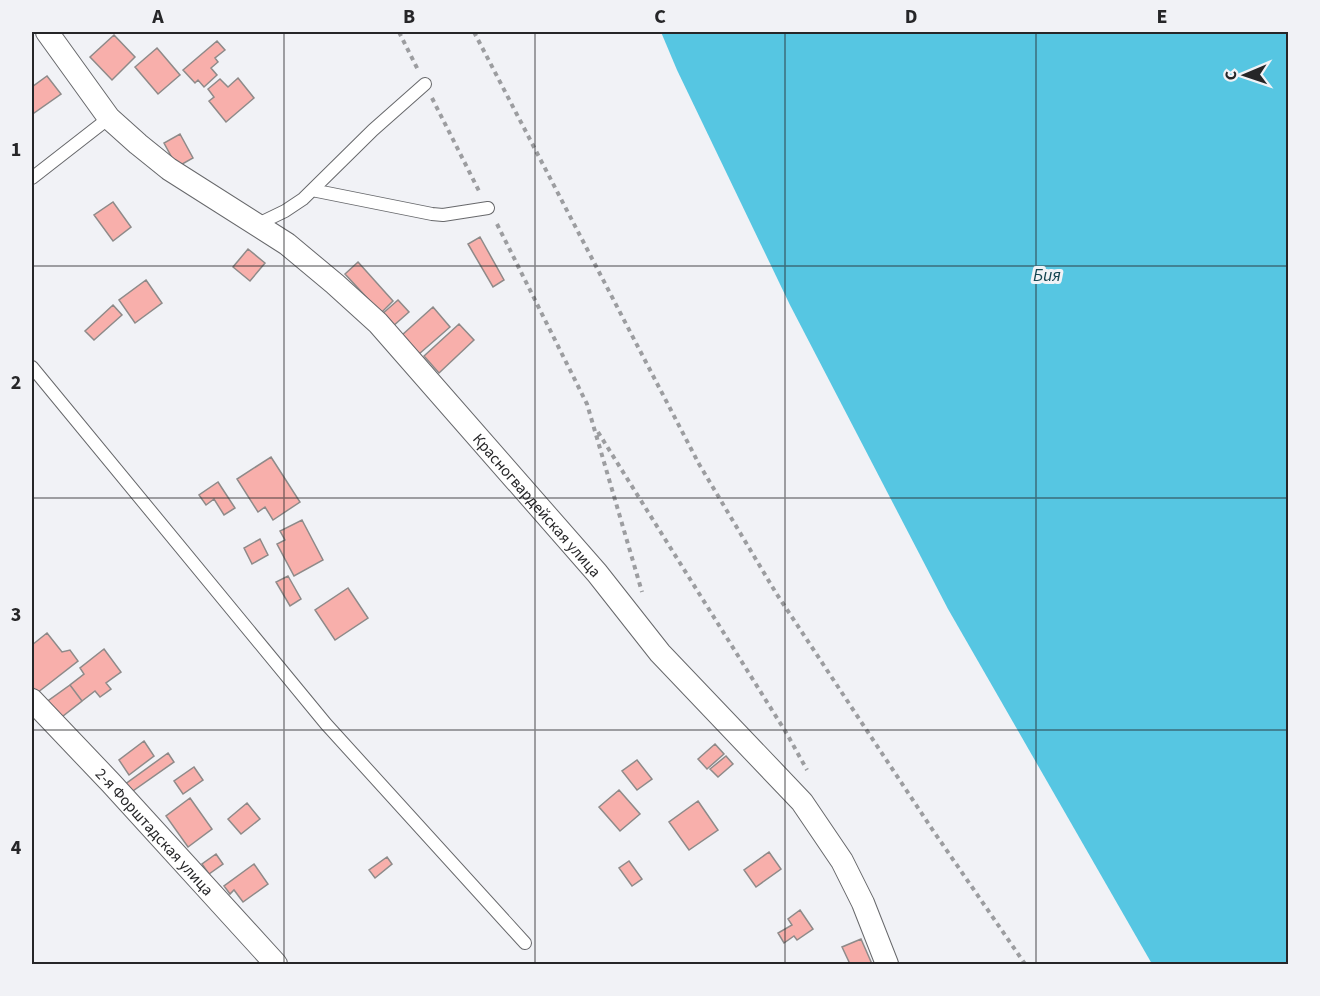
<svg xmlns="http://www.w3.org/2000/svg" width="1320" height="996" font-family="'Source Sans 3',sans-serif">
<rect width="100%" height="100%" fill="#f1f2f6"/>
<path fill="#56c6e2" d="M661 32H1288V964H1152L948 609 790 305 677 70Z"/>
<path fill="#f8afab" stroke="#8e8a89" stroke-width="1.5" d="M114 35 135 57 112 80 90 57Z
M217 41 225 50 215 58 218 62 211 68 217 75 204 87 198 80 195 83 183 70Z
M157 48 180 75 158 94 135 67Z
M47 76 61 94 34 113 32 111V87Z
M238 78 254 98 226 122 209 101 214 97 208 89 220 79 228 87Z
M180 134 193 158 177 167 164 143Z
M113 202 131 227 113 241 94 215Z
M480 237 504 280 493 287 468 244Z
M248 249 265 263 250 281 233 267Z
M358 262 393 301 381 313 345 274Z
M146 280 162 303 135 323 119 300Z
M398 300 409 312 392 327 381 315Z
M113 305 122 315 94 340 85 331Z
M433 307 450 327 419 354 402 335Z
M459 324 474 340 439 373 424 356Z
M271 457 300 502 273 520 265 507 258 512 237 479Z
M218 482 235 508 224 515 214 499 206 505 199 495Z
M302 520 323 560 294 576 277 544 285 540 280 531Z
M260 539 268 555 252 564 244 548Z
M288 576 301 599 290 606 276 582Z
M348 588 368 618 335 640 315 610Z
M47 633 62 652 70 650 78 661 37 693 32 686V645Z
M104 649 121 672 106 683 111 689 100 697 95 691 82 701 70 685 84 674 80 668Z
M70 685 82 701 58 720 45 703Z
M144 741 154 756 129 775 119 760Z
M715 744 724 754 707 769 698 759Z
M168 753 174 762 130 793 124 785Z
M726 756 733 764 718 777 710 769Z
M637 760 652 779 637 790 622 771Z
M194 767 203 780 183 794 174 781Z
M619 790 640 814 620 831 599 807Z
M190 798 212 829 188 847 166 816Z
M698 801 718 830 689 850 669 822Z
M247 803 260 819 241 834 228 819Z
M769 852 781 869 756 887 744 870Z
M216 854 223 864 209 874 202 864Z
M387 857 392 864 375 878 369 870Z
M629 861 642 879 632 886 619 868Z
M254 864 268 884 243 902 234 890 230 894 224 886Z
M800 910 813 929 797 940 794 936 784 943 778 933 792 925 788 919Z
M861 939 872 964H850L842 947Z"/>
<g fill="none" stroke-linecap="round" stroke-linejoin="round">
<g stroke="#67686b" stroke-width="14">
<path id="service" d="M32 178 109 118
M312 190 432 214 443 215 488 208
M256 225 285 211 303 199 373 130 425 84
M32 367 326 724 525 943"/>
</g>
<g stroke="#67686b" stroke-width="24">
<g id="minor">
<path id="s1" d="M47 32 109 118 138 144 169 169 287 244 335 284 378 323 597 573 660 653 802 802 842 861 863 903 887 964"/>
<path id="s2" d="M32 700 111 783 276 964"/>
</g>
</g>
<path stroke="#9c9da0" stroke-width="4" stroke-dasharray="4.5 4.5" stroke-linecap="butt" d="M399 32 418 70
M474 32 699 464 776 593 932 829 1025 964
M432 98 479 191
M497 224 587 404 642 592
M598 432 787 734 807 770"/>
<use href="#service" stroke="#fff" stroke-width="12"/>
<use href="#minor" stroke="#fff" stroke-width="22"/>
</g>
<path fill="none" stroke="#262628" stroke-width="1.5" stroke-opacity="0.55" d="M284 32V964M535 32V964M785 32V964M1036 32V964M32 266H1288M32 498H1288M32 730H1288"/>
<g text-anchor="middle" stroke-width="6" stroke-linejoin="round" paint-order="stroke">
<g font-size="16" fill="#262628" stroke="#f1f2f6">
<text dy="6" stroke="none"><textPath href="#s1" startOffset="687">Красногвардейская улица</textPath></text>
<text dy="6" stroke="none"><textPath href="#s2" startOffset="180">2-я Форштадская улица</textPath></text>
</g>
<g font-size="18" font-style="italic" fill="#154652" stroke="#f1f2f6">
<text x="1047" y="281">Бия</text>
</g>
</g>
<rect width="1320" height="996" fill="none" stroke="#f1f2f6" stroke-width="66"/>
<g transform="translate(1245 75) rotate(268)" stroke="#f1f2f6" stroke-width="4.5" paint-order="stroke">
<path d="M0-4.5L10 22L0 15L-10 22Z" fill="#262628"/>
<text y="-9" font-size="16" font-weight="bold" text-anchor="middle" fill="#262628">С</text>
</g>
<rect x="33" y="33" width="1254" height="930" fill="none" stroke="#262628" stroke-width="2"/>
<g font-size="20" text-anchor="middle" font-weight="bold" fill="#262628">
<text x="158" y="23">A</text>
<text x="409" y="23">B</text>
<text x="660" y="23">C</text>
<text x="911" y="23">D</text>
<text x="1162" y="23">E</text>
<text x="16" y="156">1</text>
<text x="16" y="389">2</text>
<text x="16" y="621">3</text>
<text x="16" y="854">4</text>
</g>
</svg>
